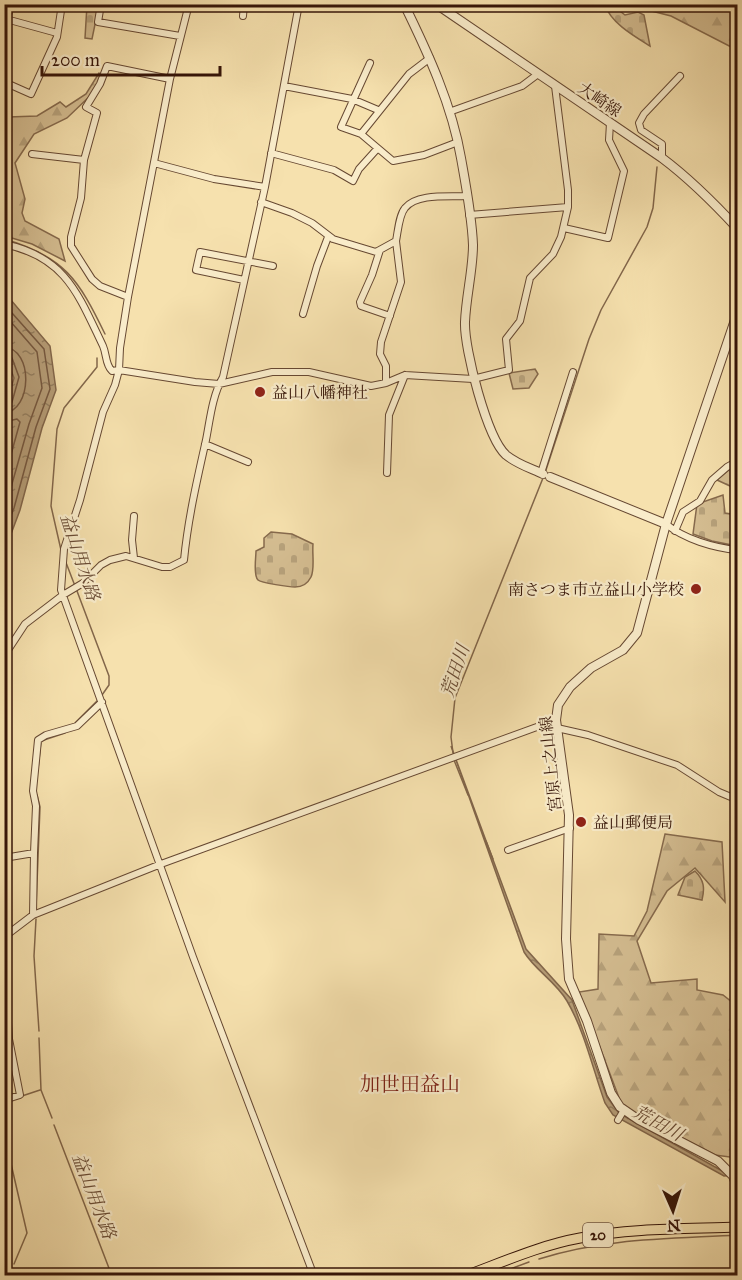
<svg xmlns="http://www.w3.org/2000/svg" width="742" height="1280" font-family="'IM FELL Great Primer','Noto Serif JP',serif">
<defs>
<pattern id="forest-firs" width="22" height="20" patternUnits="userSpaceOnUse" patternTransform="scale(1.5)"><rect width="22" height="20" fill="#d5be92"/><path d="M5 1l3.5 6h-7zM16 11l3.5 6h-7z" fill="#b7a27c"/></pattern>
<pattern id="cemetery-stones" width="16" height="16" patternUnits="userSpaceOnUse" patternTransform="scale(1.5)"><rect width="16" height="16" fill="#d5be92"/><path d="M2 7V4a2 2 0 0 1 4 0v3zM10 15v-3a2 2 0 0 1 4 0v3z" fill="#b7a27c"/></pattern>
<pattern id="water-ripples" width="26" height="14" patternUnits="userSpaceOnUse" patternTransform="scale(1.5)"><rect width="26" height="14" fill="#b59c76"/><path d="M2 4q2-2 4 0t4 0M15 11q2-2 4 0t4 0" fill="none" stroke="#947e5f"/></pattern>
</defs>
<rect width="100%" height="100%" fill="#f6e1ae"/>
<filter id="stains"><feTurbulence type="fractalNoise" baseFrequency=".00333" numOctaves="4"/><feColorMatrix values="0 0 0 0 .2 0 0 0 0 .09 0 0 0 0 .02 0 0 0 .5 -.17"/></filter>
<radialGradient id="worn" r=".72"><stop offset=".6" stop-color="#630" stop-opacity="0"/><stop offset="1" stop-color="#630" stop-opacity=".3"/></radialGradient>
<path fill="url(#forest-firs)" stroke="#866a4d" stroke-width="1.5" d="M628 5H737V50L671 16Z
M99 73 102 75 91 95 67 118 34 134 15 163 25 199 22 213 25 221 59 239 65 261 32 244 5 236 4 116 8 117 37 116 60 102 66 107 86 94Z
M665 834 722 842 725 902 695 868 667 891 637 941 651 983 697 979V990L723 995 737 1006V1158L715 1155 626 1109 621 1103 579 992 598 989 599 934 634 936 647 911Z"/>
<path fill="url(#cemetery-stones)" stroke="#866a4d" stroke-width="1.5" d="M87 5H99L92 39 85 38Z
M605 5H612L625 15 638 12 644 15 650 46C634 36 611 23 605 5Z
M535 369 538 374 529 388 513 389 509 373Z
M737 463V477L730 486 717 480Z
M723 495 725 513 737 515V546L712 541 693 534 697 504Z
M271 532 292 534 313 544C312 554 315 569 311 577 308 583 302 587 295 587 290 587 261 583 258 580 253 575 256 558 256 551L264 547V538Z
M695 871C704 880 705 888 702 900L678 895 685 877Z"/>
<path fill="url(#water-ripples)" stroke="#82664a" stroke-width="1.5" d="M5 297 11 300 50 346 56 390 42 428 20 510 5 550V408L14 378 5 354Z
M451 746 526 949 572 1000 607 1097 618 1112 626 1117 724 1172 737 1169V1175L724 1176 613 1115 605 1103C593 1070 585 1032 567 1001 556 982 535 970 524 952Z"/>
<g fill="none" stroke-linecap="round" stroke-linejoin="round">
<path stroke="#76583f" stroke-width="1.5" d="M4 304 44 349 50 389 36 427 14 508 4 533
M4 314 37 352 42 388 29 424 4 512
M4 347C34 349 32 411 4 413
M4 355 12 358 19 377 12 402 4 405
M4 422 17 419 20 422 4 480"/>
<path stroke="#82664a" stroke-width="1.5" d="M4 239C64 256 79 280 105 334
M545 473 589 339 601 310 647 227 653 208 657 167
M61 550 51 506 57 429 64 408 97 367V358
M65 560 75 586
M77 591 109 676V685L102 695
M75 723 97 701
M453 753 451 737 455 698 543 478
M454 760 468 795
M38 769 41 741 65 733
M486 841 493 859
M36 908 40 807 37 795
M36 919 34 956 39 1031
M39 1038 41 1090 52 1118
M22 1096 40 1090
M54 1125 112 1276
M4 1136 5 1139
M6 1142 27 1233 14 1264
M539 1259C604 1238 670 1239 738 1235
M491 1276 529 1262
M721 1276 738 1269"/>
<g stroke="#664832" stroke-width="8">
<path id="minor" d="M101 4 98 22 180 36
M172 4 189 6
M189 4 170 79 128 297 120 348 119 370 115 385 103 412 80 500 64 549 61 590 193 957 314 1276
M348 8 349 4
M243 16 244 4
M6 19 57 33
M430 58 409 74 361 134 393 161 424 155 458 142
M4 82 31 94 57 37 62 4
M284 86 352 99 378 110
M449 112 522 86 538 74
M361 134 341 127 370 63
M271 153 334 170 353 181 359 169 377 149
M32 154 84 160
M662 158V144L641 130 639 123 644 114 680 76
M154 163 214 179 265 187
M261 202 292 213 312 223 333 239 376 252 396 241C398 231 399 215 405 208 417 193 449 197 466 196
M469 215 568 207
M564 228 608 238 624 171 609 140 610 123
M4 244C66 257 78 294 103 346 107 355 105 364 112 371L119 370 195 382 219 384 272 372H309L371 386 386 383 405 375 473 379 509 370 506 339 520 321 530 278 553 254 561 237 568 207V190L555 86
M380 250 372 275 360 302 361 306 390 316
M244 280 196 270 200 252 273 266
M128 297 100 286 92 279 71 246V237L81 198 84 160 97 113 86 107 100 84 107 66 170 79
M303 314 317 266 328 237
M386 383V366L380 354 381 342 401 282 396 241
M205 444 248 462
M387 473 389 415 405 375
M541 473 573 372
M666 524C684 539 714 548 738 550
M675 531 683 512 700 501 712 480 727 467 738 461
M134 558 132 540 134 516
M4 656 25 624 63 595 83 583 101 565 110 560 126 556 162 567H170L184 560C188 519 197 480 206 440 210 420 212 396 223 377L265 187 299 4
M557 728 588 735 677 765 719 792 738 800
M508 850 570 828
M4 858 34 853 36 806 33 791 38 740 46 735 77 726 102 702
M33 915 34 853
M4 937 33 915 161 864 556 720
M4 959 9 1039 20 1095 4 1100
M618 1120 624 1110"/>
</g>
<g stroke="#664832" stroke-width="10">
<path id="tertiary" d="M404 4C428 53 452 105 461 158 466 186 472 217 473 245 473 270 466 296 465 322 464 349 487 438 506 455 517 464 530 468 543 474
M436 4 662 158C690 179 714 203 738 229
M4 26 10 4
M738 311 666 524 637 633 623 650 591 668 570 687 558 705 556 720 569 815 566 939 569 979 587 1021 611 1093 620 1107 639 1120 718 1161 733 1176 738 1189
M550 477 666 524"/>
</g>
<g stroke="#361508" stroke-width="11">
<path id="primary" d="M465 1276C503 1262 541 1245 580 1238 631 1228 685 1229 738 1227"/>
</g>
<use href="#minor" stroke="#f9ecca" stroke-width="6"/>
<use href="#tertiary" stroke="#f9ecca" stroke-width="8"/>
<use href="#primary" stroke="#f6e1ae" stroke-width="9"/>
</g>
<g fill="#8f2418" stroke="#f9ecca" stroke-width="2">
<circle cx="260" cy="392" r="6"/>
<circle cx="696" cy="589" r="6"/>
<circle cx="581" cy="822" r="6"/>
</g>
<g text-anchor="middle" stroke-width="4.5" stroke-linejoin="round" paint-order="stroke">
<rect fill="#f9ecca" stroke="#705642" stroke-width="1.5" x="583" y="1223" width="30" height="24" rx="4.5"/>
<g font-size="15" font-weight="bold" fill="#361508">
<text x="598" y="1240">20</text>
</g>
<g font-size="16" fill="#361508" stroke="#f9ecca">
<text transform="translate(600 99) rotate(34)" y="6">大崎線</text>
<text transform="translate(550 764) rotate(-96)" y="6">宮原上之山線</text>
</g>
<g font-size="16" fill="#361508" stroke="#f9ecca" text-anchor="start">
<text x="272" y="398">益山八幡神社</text>
<text x="684" y="595" text-anchor="end">南さつま市立益山小学校</text>
<text x="593" y="828">益山郵便局</text>
</g>
<g font-size="18" font-style="italic" fill="#694b34" stroke="#f9ecca">
<text transform="translate(80 557) rotate(72)" y="6">益山用水路</text>
<text transform="translate(455 671) rotate(-71)" y="6">荒田川</text>
<text transform="translate(658 1123) rotate(29)" y="6">荒田川</text>
<text transform="translate(94 1196) rotate(69)" y="6">益山用水路</text>
</g>
<g font-size="20" fill="#7a1f14" stroke="#f9ecca">
<text x="410" y="1091">加世田益山</text>
</g>
</g>
<rect width="742" height="1280" fill="none" stroke="#f6e1ae" stroke-width="24"/>
<rect x="6" y="6" width="730" height="1268" fill="none" stroke="#361508" stroke-width="3"/>
<rect x="12" y="12" width="718" height="1256" fill="none" stroke="#361508" stroke-width="1.5"/>
<g transform="translate(673 1211) rotate(177)" stroke="#f9ecca" stroke-width="4.5" paint-order="stroke">
<path d="M0-4.5L10 22L0 15L-10 22Z" fill="#361508"/>
<text y="-9" font-size="16" font-weight="bold" text-anchor="middle" fill="#361508">N</text>
</g>
<path d="M42 66v9h178v-9" fill="none" stroke="#361508" stroke-width="3"/>
<text x="51" y="66" font-size="18" fill="#361508" stroke="#f9ecca" stroke-width="4.5" paint-order="stroke">200 m</text>
<rect width="100%" height="100%" filter="url(#stains)"/>
<rect width="100%" height="100%" fill="url(#worn)"/>
</svg>
